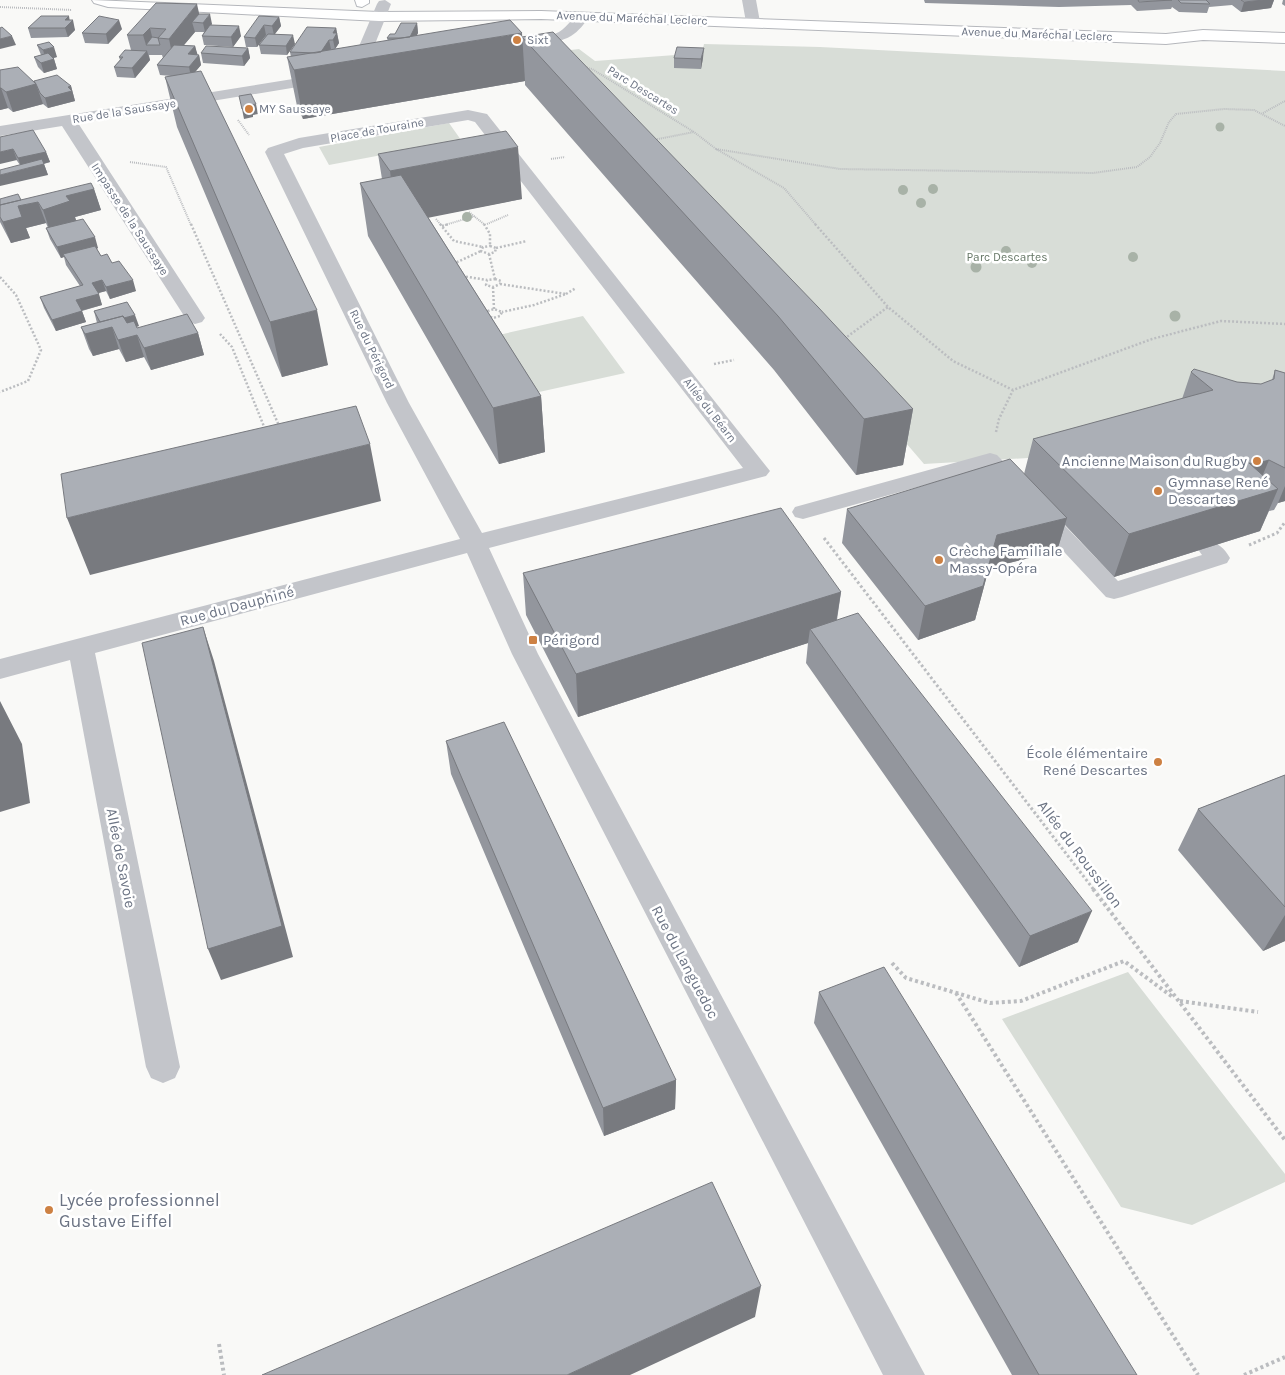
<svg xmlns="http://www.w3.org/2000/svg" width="1285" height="1375" font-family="Karla,sans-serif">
<rect width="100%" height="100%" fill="#f9f9f7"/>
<path fill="#d8ddd7" d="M704 44 820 47 1285 71V403L1028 458 924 464 827 351 568 77 377 73 579 49 595 61 702 53Z
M449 123 461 140 329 165 319 147Z
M583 316 625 373 530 394 494 336Z
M1128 972 1285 1174V1182L1192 1225 1121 1207 1002 1019Z"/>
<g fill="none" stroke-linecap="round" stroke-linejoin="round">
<g stroke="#b4b7bc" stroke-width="2">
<path id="secondary" d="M355 0H369V3L362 7 357 6Z"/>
</g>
<g stroke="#b5b7bc" stroke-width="2">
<path id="primary" d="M92 0 379 12 541 11 1166 34 1203 30 1285 33V43L1203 40 1166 44 541 19 379 21 108 7 94 3Z"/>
</g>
<path stroke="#bbbdc0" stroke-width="2" stroke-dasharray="1 1" stroke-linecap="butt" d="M0 7 72 10
M585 67 592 69 694 132 716 149 784 188 816 225
M1263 113 1285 101
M238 120 249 135
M653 140 694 132
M716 149 840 169 1093 173 1137 167 1150 157 1160 143 1169 122 1176 114 1224 109 1254 110 1285 126
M551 159 565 157
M130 162 166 167 191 225
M469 212 485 225
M436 219 441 225
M487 224 508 215
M445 225 475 216"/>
<path stroke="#bbbdc0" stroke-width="2.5" stroke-dasharray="2 2" stroke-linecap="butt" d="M191 224 280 428
M440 224 454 241 483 247
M484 224 490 234V246
M815 224 888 307 953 361 1013 390
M442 226 449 224
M490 246 496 248 495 252 489 254 481 251 483 247Z
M496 248 527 241
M489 254 495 279
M453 264 481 251
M462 276 487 280
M0 277 16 295 41 350 28 381 0 392
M495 279 501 281 500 284 493 287 486 285 487 280Z
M500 284 566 294 534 305 502 312
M493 287 494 309
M566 294 576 288
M486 315 488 311 494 309 502 312 500 316 493 318 488 316
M220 334 232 347 265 429
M844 339 888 307
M714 364 734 360
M996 432 999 419 1013 390 1152 339 1221 321 1285 324"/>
<path stroke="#bbbdc0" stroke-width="3" stroke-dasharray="2.5 2.5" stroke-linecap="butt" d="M824 538 1094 890
M1249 545 1277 533 1285 522"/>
<path stroke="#bbbdc0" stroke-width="4" stroke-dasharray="3 3" stroke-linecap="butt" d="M1093 889 1285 1140
M892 963 906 978 990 1003 1021 1001 1124 961 1174 998
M956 993 1198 1375
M1180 1001 1258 1012
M219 1344 224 1375
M1244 1375 1285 1357"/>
<path fill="#c3c5ca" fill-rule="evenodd" d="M742 0H756L760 22 758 25 753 26 746 22Z
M583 12 590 16C584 24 579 31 571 36 561 42 526 52 518 42L520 39C533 36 547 38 559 32 568 27 574 14 583 12Z
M990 453 997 455 1118 581 1202 555 1197 548 1200 543C1214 539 1223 546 1230 558L1227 563 1122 597 1114 599 1106 597 986 468 803 519 795 517 792 512 795 507Z"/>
<path fill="#c3c5ca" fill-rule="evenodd" d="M385 0 391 4 367 64 334 81 78 123 205 318 202 322 195 324 188 322 62 126 0 136V126L324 74 354 58 377 4 379 1Z
M468 110 487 114 770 471 766 476 489 548 538 654 925 1375H883L512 654 467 553 95 653 180 1067 175 1078 163 1083 151 1078 146 1067 70 660 0 679V659L460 539 387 403 265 152 268 148 299 138ZM468 120 475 122 743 468 482 533 409 403 284 154 303 148Z"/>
<use href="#secondary" fill="#fff" fill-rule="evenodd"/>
<use href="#primary" fill="#fff" fill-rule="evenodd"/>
</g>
<g fill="#a8b2a7">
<circle cx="1220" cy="127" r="4.5"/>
<circle cx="933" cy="189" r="5"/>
<circle cx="903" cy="190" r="5"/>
<circle cx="921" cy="203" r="5"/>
<circle cx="467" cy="217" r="5"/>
<circle cx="1006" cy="251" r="5"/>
<circle cx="1133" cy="257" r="5"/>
<circle cx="1032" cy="263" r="5"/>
<circle cx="976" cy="267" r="5.5"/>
<circle cx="1175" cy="316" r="5.5"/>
</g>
<path fill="#93969d" d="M924 0H1274L1271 8 1241 12 1232 5 1209 7 1207 13 1179 12 1172 7 1171 9 1137 11 1131 5 1059 7 925 3Z
M1283 0H1285V6L1282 4Z
M199 14 212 24 211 25 241 36 233 47 204 45 202 36 204 32H195L184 45 195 46 197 55H199L201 65 195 72 328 365 282 377 177 127 165 77 171 76 160 75 157 65 163 58 162 55H149L150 60 135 78 117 77 114 67 120 60 119 57 131 50 127 35Z
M279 17 281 26 275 34 295 44 287 55 261 54 259 45 266 35 257 47H246L244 37Z
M70 20 75 30 68 37 31 38 28 28Z
M417 23 418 33 416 36 523 37 913 409 903 465 856 475 774 370 525 85V81L303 119 297 106 287 57H291L290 52 336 28 339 43 335 49 388 41 387 38Z
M122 29 108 44 85 43 82 33Z
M37 45 57 57 53 58 54 59 57 69 44 73 38 67 34 57 41 55Z
M248 48 250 58 244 66 203 63 201 53Z
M674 58H703L701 69 674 68Z
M0 70 34 81 71 86 75 101 48 108 43 104 13 112 8 108 0 110Z
M0 137 46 152 50 162 44 164 48 175 20 165Z
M378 154 522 199 428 217 541 396 545 452 499 464 368 236 360 183 382 179Z
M94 189 101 210 75 217 76 221 98 248 97 249 101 256 112 263 136 291 110 299 106 291 98 293 102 305 82 311 86 322 56 331 44 308 40 297 80 286 66 265 64 257 61 258 50 239 46 228H48L46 223 26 228 30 238 11 243 0 222V199L21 200Z
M94 311 139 326 136 327 137 328 198 333 204 355 151 370 144 357 126 362 119 349 93 356 89 349 81 327 97 323Z
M1275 370 1285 373V501L1278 503 1274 510 1269 511 1260 531 1114 577 1065 525 1057 551 989 568 975 620 918 640 842 543 847 509 1024 474 1033 439 1182 399 1191 372 1237 382 1261 384 1272 380Z
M523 573 841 592 837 620 1078 942 1019 967 806 663 808 643 578 717 526 615Z
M446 741 676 1080 675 1109 604 1136 451 774Z
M1285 775V941L1263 951 1178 850 1198 809Z
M819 992 1137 1375H1012L814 1023Z"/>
<path fill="#787a7f" d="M1264 0H1274L1271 8 1241 12 1244 2Z
M197 4 201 22H192L195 32 173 58 169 39Z
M210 14 212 24 205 32 203 23Z
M69 16 70 22 73 20 75 30 68 37 65 28V20Z
M279 17 281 26 274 35 272 26Z
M119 20 122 29 108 44 106 34Z
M417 23 418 33 410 49 409 39Z
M264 25 266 35 257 47 255 38Z
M239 26 241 36 233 47 231 37Z
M150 28 154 45H146L143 35Z
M336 28 339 43 335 49 333 40V33Z
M522 33 525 81 303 119 294 70Z
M293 35 295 44 287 55 286 46Z
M12 36 16 45 0 49V39Z
M329 40 331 49 322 63 320 53Z
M195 46 198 56 188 54Z
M54 47 57 57 46 60 43 50Z
M248 48 250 58 244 66 242 56Z
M704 48 703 58 701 69V59Z
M147 51 150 60 135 78 132 68Z
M199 55 201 65 191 77 189 67Z
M54 59 57 69 44 73 41 63Z
M36 84 43 104 13 112 6 92Z
M71 86 75 101 48 108 45 98Z
M0 88H1L8 108 0 110Z
M256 104 258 114 253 115V117L244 119 242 109 250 105Z
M518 147 522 199 397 224 390 171Z
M13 149 17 160 0 164V152Z
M46 152 50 162 22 169 18 158Z
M44 164 48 175 0 186V175Z
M94 189 101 210 75 217 77 223 50 231 43 210 66 196Z
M38 202 46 223 26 228 30 238 11 243 0 216 18 206Z
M95 237 98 248 65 257 63 254 64 257 61 258 57 247Z
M102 280 106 291 95 294 92 283Z
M133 280 136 291 110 299 106 287Z
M99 294 102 305 80 311 76 300Z
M317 310 328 365 282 377 270 322Z
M82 311 86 322 56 331 52 320Z
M135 315 139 326 115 333 112 327 119 349 93 356 85 334 101 324Z
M198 333 204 355 151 370 144 348Z
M137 335 144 357 126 362 118 340Z
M541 396 545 452 499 464 493 408Z
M913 409 903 465 856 475 864 419Z
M370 444 381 501 90 575 67 518Z
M1269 460 1254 496 1278 489 1260 531 1114 577 1129 534 1241 500 1255 464Z
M1285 486V501L1278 503Z
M1067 518 1057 551 989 568 975 620 918 640 925 606 997 535Z
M841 592 834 635 810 629 808 643 578 717 576 674Z
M203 627 214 661 293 957 221 980 208 949Z
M0 701 22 744 30 803 0 812Z
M1092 911 1078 942 1019 967 1030 936Z
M1285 915V941L1263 951Z
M676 1080 675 1109 604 1136 603 1108Z
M761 1286 755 1317 630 1375H567Z"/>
<path fill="#abafb6" stroke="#787a7f" d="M1138 0H1172L1139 2Z
M1178 0H1206L1210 4 1181 3Z
M1241 0H1264L1244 2Z
M156 3 197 4 169 39 158 38 166 29 150 28 143 35H127Z
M199 14H210L203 23 192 22Z
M41 16H69L65 20H73L65 28H28Z
M99 16 119 20 106 34 82 33Z
M259 16 279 17 272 26 264 25 255 38 244 37Z
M510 20 522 33 294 70 287 57Z
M401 23H417L410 37 401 38H387L390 34H395Z
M210 25 239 26 231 37 202 36Z
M2 27 12 36 0 39V28Z
M307 27 336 28 333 33H337L333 40H329L321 52 315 53 290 52Z
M553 32 818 307 913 409 864 419 778 316 522 37Z
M268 34 293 35 286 46 259 45Z
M152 37 159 38H158L160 45H146Z
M49 42 54 47 43 50 37 45Z
M174 45 195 46 188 54 199 55 189 67 157 65Z
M206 46 248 48 242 56 201 53Z
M677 47 704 48 701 59 674 58Z
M125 50 147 51 132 68 114 67 123 57H119Z
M48 53 54 59 41 63 34 57Z
M18 67 36 84 6 92 1 88H0V70Z
M201 71 317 310 270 322 165 77Z
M57 75 71 86 68 87 72 91 45 98 40 93 36 84 34 81Z
M251 94 256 104 250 105 251 107 242 109 239 96Z
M33 130 46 152 18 158 13 149 0 152V137Z
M506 131 518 147 390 171 378 154Z
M42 159 44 164 0 175V170Z
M401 175 541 396 493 408 360 183Z
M91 183 94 189 66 196 70 201 43 210 38 202 18 206 22 217 3 222 0 217V205Z
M18 194 21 200 0 205V199Z
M83 219 95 237 57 247 46 228Z
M95 246 101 256 107 254 112 263 119 261 133 280 106 287 102 280 92 283 99 294 76 300 82 311 52 320 40 297 83 285 63 254Z
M127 302 135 315 124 318 123 316 100 322 94 311Z
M187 314 198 333 144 348 137 335 118 340 112 327 85 334 81 327 123 316 127 323 134 321 137 328Z
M1194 369 1237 382 1261 384 1274 379 1275 370 1285 373V468L1269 460 1255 464 1249 463 1278 489 1129 534 1033 439 1213 390 1191 372Z
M356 406 370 444 67 518 61 474Z
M1010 459 1067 518 997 535 983 586 925 606 847 509Z
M781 508 841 592 576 674 523 573Z
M858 613 1092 911 1030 936 810 629Z
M203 627 282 926 208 949 142 643Z
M504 722 676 1080 603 1108 446 741Z
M1285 775V907L1198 809Z
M884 967 1137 1375H1039L819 992Z
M712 1182 761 1286 567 1375H262Z"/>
<g fill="#cd8143" stroke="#fff" stroke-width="2">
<circle cx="517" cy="40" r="5"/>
<circle cx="249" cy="109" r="5"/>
<circle cx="1257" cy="461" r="5"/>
<circle cx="1158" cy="491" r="5"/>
<circle cx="939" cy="560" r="5"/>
<rect x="528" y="635" width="10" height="10" rx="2.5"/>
<circle cx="1158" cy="762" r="5"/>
<circle cx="49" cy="1210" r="5"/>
</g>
<g text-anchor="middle" stroke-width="5" stroke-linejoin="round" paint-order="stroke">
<g font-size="12" fill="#6c7484" stroke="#fff">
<text transform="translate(632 18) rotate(2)" y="4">Avenue du Maréchal Leclerc</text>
<text transform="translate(1037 34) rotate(2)" y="4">Avenue du Maréchal Leclerc</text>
<text transform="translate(643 90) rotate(32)" y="4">Parc Descartes</text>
<text transform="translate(124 111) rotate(-9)" y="4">Rue de la Saussaye</text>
<text transform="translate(377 130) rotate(-10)" y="4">Place de Touraine</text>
<text transform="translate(130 219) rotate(57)" y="4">Impasse de la Saussaye</text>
<text transform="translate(372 349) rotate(64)" y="4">Rue du Périgord</text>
<text transform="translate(710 410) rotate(52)" y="4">Allée du Béarn</text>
</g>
<g font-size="12" fill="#6c7484" stroke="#fff" text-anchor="start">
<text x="527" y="44">Sixt</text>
<text x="259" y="113">MY Saussaye</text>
</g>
<g font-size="12" fill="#676" stroke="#fff">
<text x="1007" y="261">Parc Descartes</text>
</g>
<g font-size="15" fill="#6c7484" stroke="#fff" text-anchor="start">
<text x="1247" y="466" text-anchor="end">Ancienne Maison du Rugby</text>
<text x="1168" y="487">Gymnase René<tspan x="1168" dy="17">Descartes</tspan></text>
<text x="949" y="556">Crèche Familiale<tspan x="949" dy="17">Massy-Opéra</tspan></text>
<text x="543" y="645">Périgord</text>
<text x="1148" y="758" text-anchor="end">École élémentaire<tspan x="1148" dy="17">René Descartes</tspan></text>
</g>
<g font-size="15" fill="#6c7484" stroke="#fff">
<text transform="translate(237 606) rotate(-15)" y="5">Rue du Dauphiné</text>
<text transform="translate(1080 854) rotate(53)" y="5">Allée du Roussillon</text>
<text transform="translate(121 858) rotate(79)" y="5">Allée de Savoie</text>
<text transform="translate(685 962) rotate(62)" y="5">Rue du Languedoc</text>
</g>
<g font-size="18" fill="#6c7484" stroke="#fff" text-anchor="start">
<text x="59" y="1206">Lycée professionnel<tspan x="59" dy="21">Gustave Eiffel</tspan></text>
</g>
</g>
</svg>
